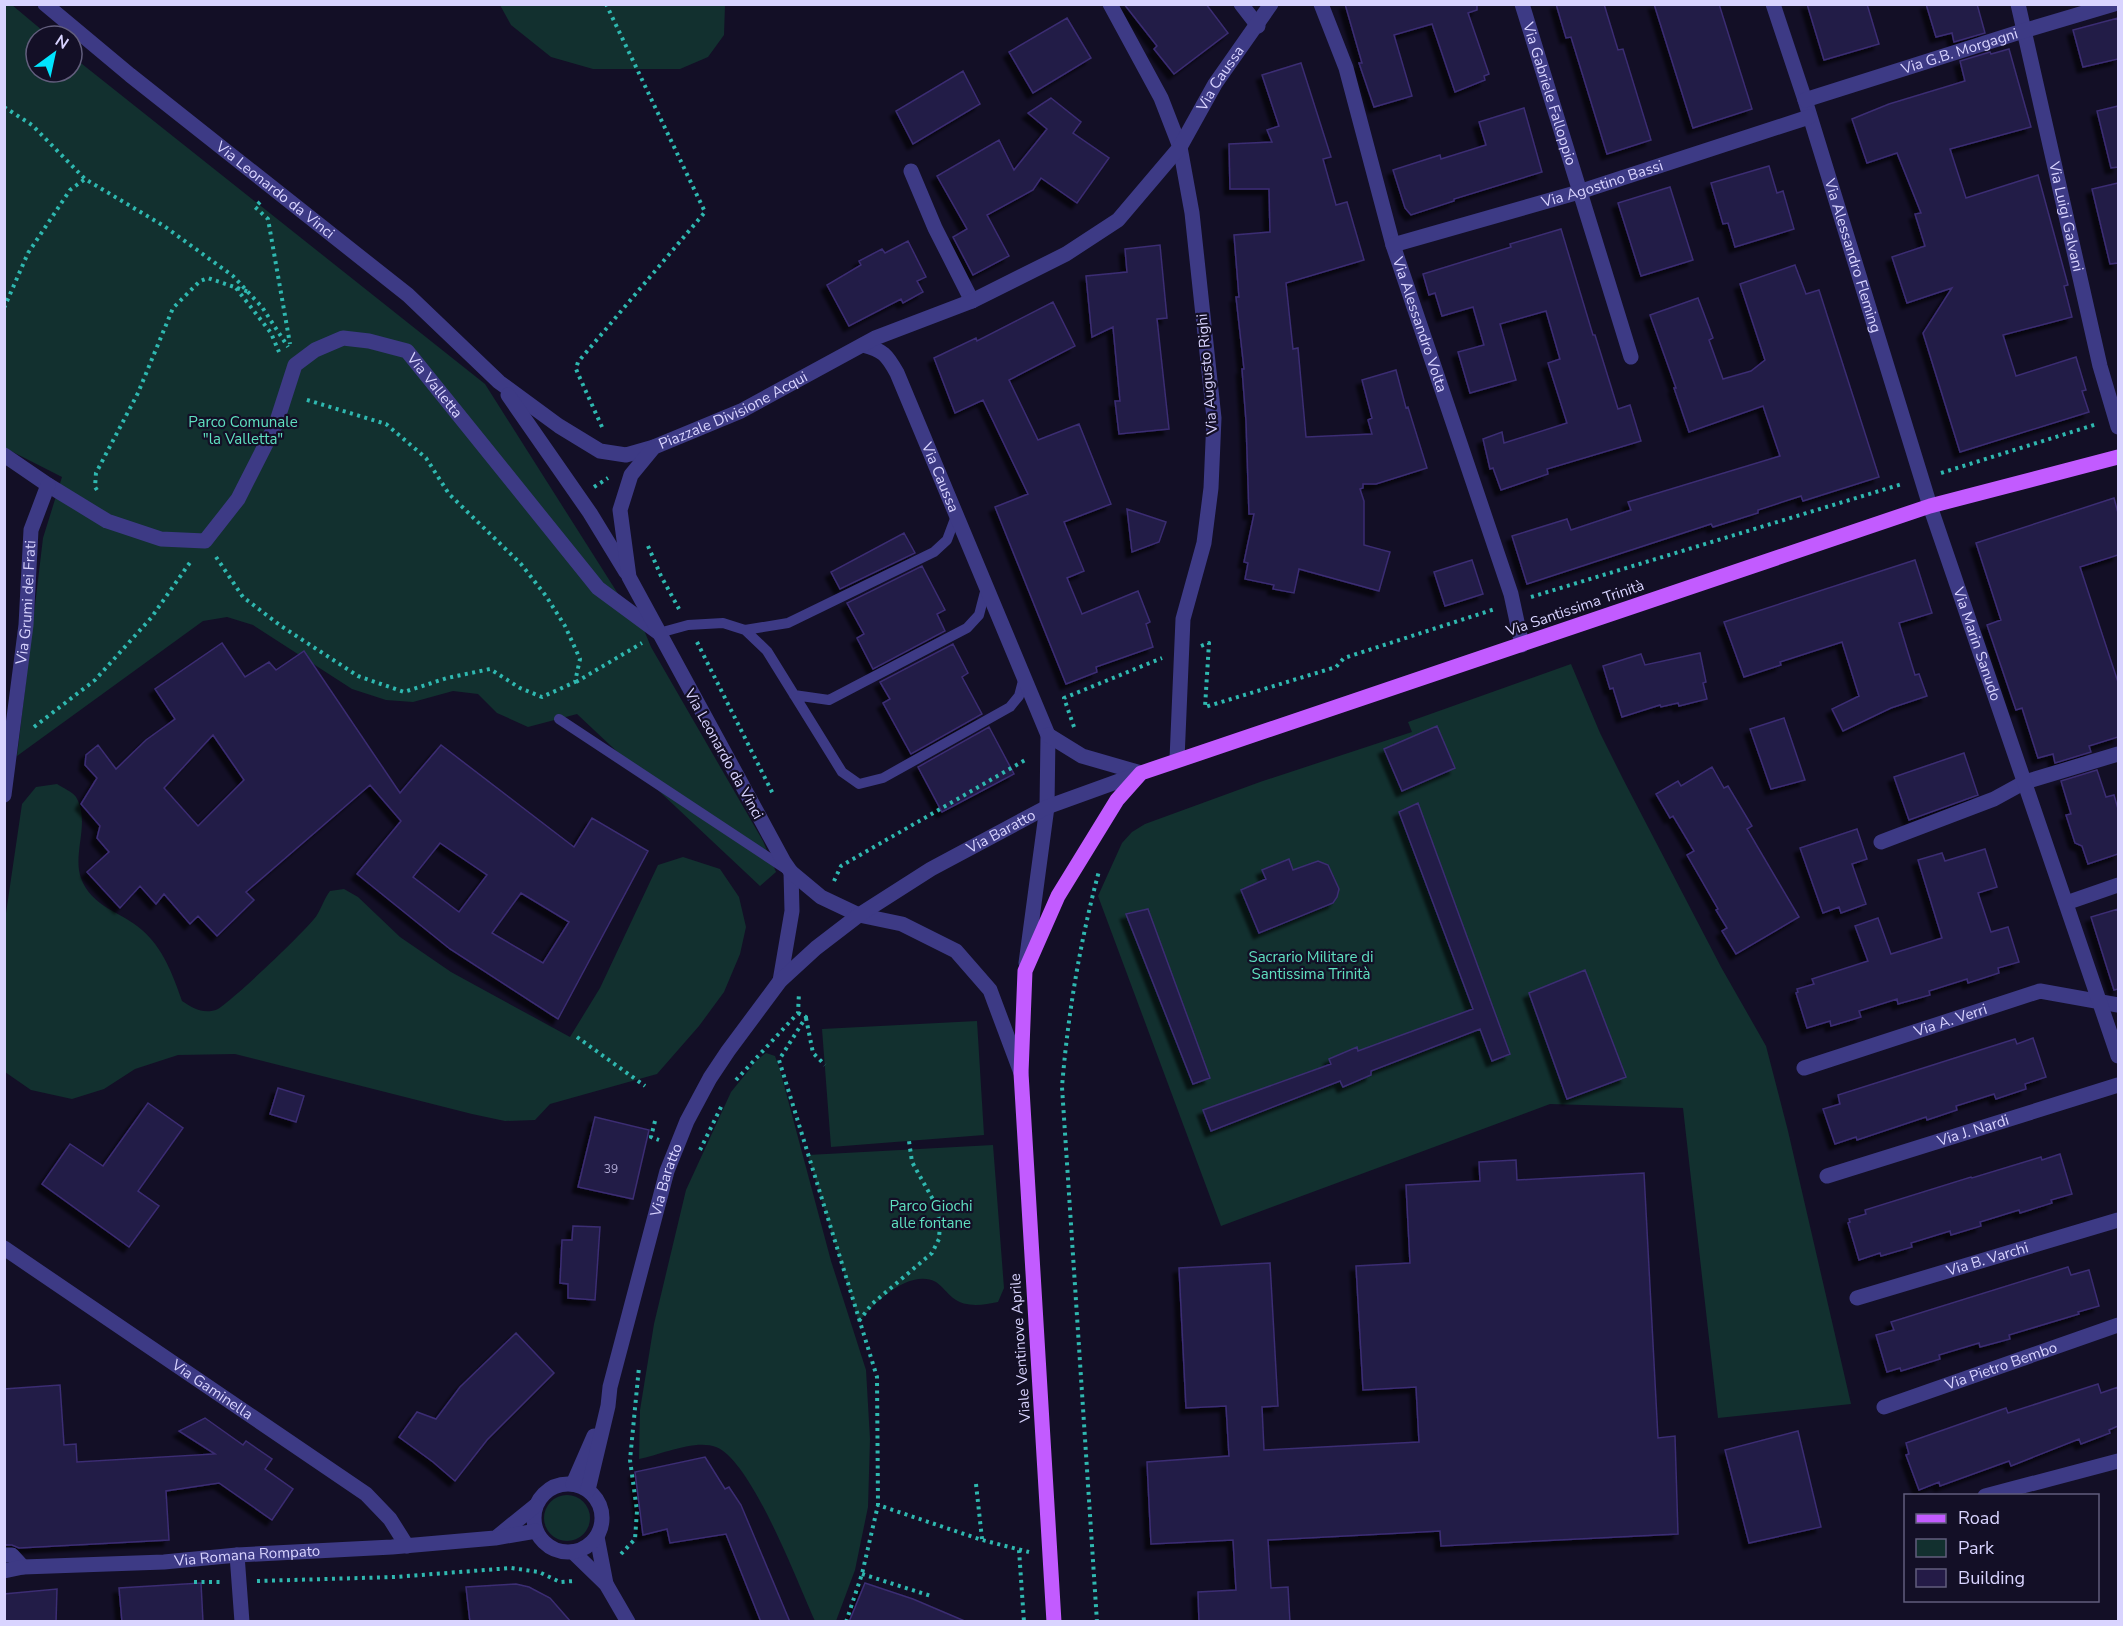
<svg xmlns="http://www.w3.org/2000/svg" width="2123" height="1626" font-family="'Nunito Sans',sans-serif">
<defs>
<filter id="shadow"><feDropShadow dx="-5.5" dy="5.5" stdDeviation="1.5" flood-color="#0009"/></filter>
</defs>
<rect width="100%" height="100%" fill="#130f26"/>
<path fill="#12302f" d="M4 5H12L49 36H36V72H72V56L485 384 634 619 644 630 651 647 763 841 776 872 760 886 577 714 528 727 497 713 478 694 453 691 413 702 386 700 352 689 253 625 227 617 203 621 17 756 43 538 62 477 5 448Z
M500 5H725L724 35 708 57 680 69H593L551 57 511 25Z
M1571 664 1600 733 1623 779 1721 967 1766 1046 1788 1131 1851 1404 1718 1418 1683 1108 1550 1104 1221 1226 1098 896 1122 843 1132 832 1145 824 1260 782 1412 732 1408 722Z
M57 784C63 788 73 792 76 797 91 822 72 853 81 878 91 907 122 912 142 930 163 948 173 975 182 1001 193 1008 202 1014 216 1010 226 1007 310 927 317 915 322 907 324 899 330 891L344 889 358 897 400 937 451 972 570 1037 600 988 658 865 683 857 720 869 739 897 746 927 740 954 724 992 699 1026 657 1074 550 1104 535 1120 505 1121 472 1114 235 1054 178 1055 135 1069 104 1089 72 1099 31 1090 5 1072V920L22 804 36 787Z
M977 1021 984 1135 831 1147 822 1029Z
M766 1053 775 1056 780 1070 831 1261 866 1370 870 1439 868 1507 855 1570 836 1621H815C798 1584 752 1461 716 1447 695 1439 660 1455 639 1459L640 1410 654 1324 686 1190 731 1092 757 1060Z
M993 1145 1004 1288 998 1302C983 1305 966 1308 953 1298 947 1293 942 1286 936 1282 910 1268 873 1303 859 1322L808 1155Z
M544 1518a23 23 0 1 1 46 0a23 23 0 1 1-46 0Z"/>
<path fill="#241b47" stroke="#3b2d73" stroke-width="1.5" fill-rule="evenodd" filter="url(#shadow)" d="M1124 4H1206L1228 33 1174 74 1154 49 1157 46Z
M1345 4H1477V10L1468 13 1489 74 1484 76 1485 80 1455 92 1432 24 1394 35 1412 96 1374 107 1359 63H1362Z
M1556 4H1604L1618 50 1623 49 1651 140 1607 154 1571 37 1566 38Z
M1654 4H1719L1752 109 1693 128Z
M1807 4H1867L1879 44 1824 60Z
M1926 4H1977L1985 33 1954 42 1952 33 1936 37Z
M1067 18 1091 58 1033 93 1009 52Z
M2118 18V59L2083 67 2073 30Z
M2009 49 2031 127 1950 149 1966 198 2038 175 2068 285 2064 286 2072 317 2003 335 2016 376 2076 357 2086 390 2082 391 2089 412 1960 452 1923 333 1952 288 1907 303 1892 257 1925 246 1915 214 1921 213 1897 153 1867 163 1852 119 1889 104 1965 81 1960 61 1990 52 1991 54Z
M1301 63 1331 157 1323 159 1336 205 1347 202 1364 260 1286 283 1293 349 1298 348 1306 437 1372 434 1368 420 1372 418 1362 380 1396 370 1406 408 1408 407 1427 468 1376 484H1363V488L1360 489 1364 501V545L1390 552 1379 591 1299 569 1294 593 1273 589 1274 585 1245 579 1248 563 1244 562 1254 514H1249L1246 421 1242 369H1244L1236 297H1239L1234 235 1270 232 1269 189H1230L1229 144 1272 142 1267 130 1279 126 1262 75Z
M963 71 980 104 913 144 896 111Z
M1051 98 1081 122 1073 133 1109 158 1077 203 1041 178 1033 190 987 215 1009 256 973 275 953 237 967 229 937 176 999 140 1014 170 1047 129 1028 113Z
M2118 106V167L2111 168 2097 111Z
M1524 108 1542 172 1454 199V201L1411 215 1405 208 1393 170 1440 155 1441 159 1486 145 1479 122Z
M1769 166 1777 193 1783 191 1794 229 1735 247 1728 223 1723 224 1711 183Z
M2118 183V263L2110 264 2092 189Z
M1670 187 1693 260 1641 276 1618 203Z
M1561 229 1593 335H1595L1618 409 1630 405 1641 441 1547 469 1548 474 1501 490 1493 468 1490 469 1483 439 1502 432 1504 443 1567 423 1548 363 1560 359 1546 311 1500 324 1516 380 1470 393 1458 352 1484 345 1473 307 1442 316 1435 293 1429 295 1423 274 1511 247 1510 244Z
M908 241 926 277 917 281 923 292 903 303 901 299 849 326 827 285 861 265 859 261 882 249 885 253Z
M1160 245 1167 318 1157 319 1169 429 1119 434 1115 401H1120L1113 327 1092 337 1086 276 1127 272 1125 249Z
M1795 265 1806 294 1819 290 1879 477 1803 501 1801 496 1758 510V513L1713 527 1711 524 1527 584 1512 536 1567 519 1571 530 1631 510 1628 502 1780 456 1763 406 1689 432 1674 388H1676L1650 315 1698 298 1713 338 1709 340 1723 379 1751 371 1765 360 1740 284Z
M1053 302 1075 346 1009 380 1038 440 1079 424 1111 504 1064 522 1084 571 1067 578 1082 614 1138 591 1150 622 1146 624 1153 647 1096 667 1097 672 1066 684 995 507 1028 494 983 400 955 413 934 358 976 338 977 341Z
M2114 498 2118 513V555L2080 567 2118 682V737L2089 746 2091 752 2055 763 2053 754 2038 758 2022 708 2016 710 1987 625 2001 620 1976 543Z
M1127 509 1166 522 1159 542 1132 552Z
M904 533 915 553 840 589 831 572Z
M1472 560 1483 594 1445 606 1434 572Z
M1915 560 1932 613 1899 623 1915 675 1919 674 1927 696 1891 708 1843 731 1832 709 1859 696 1842 642 1780 662 1781 665 1744 677 1724 622Z
M922 566 945 610 937 614 945 631 873 669 857 638 864 634 847 603Z
M222 643 245 677 269 662 276 670 304 651 400 793 441 745 574 847 592 818 648 851 558 1019 450 949 357 874 401 821 370 785 246 892 254 900 217 936 198 916 190 924 164 894 156 904 140 886 120 908 87 872 109 852 97 838 100 826 81 804 97 778 85 765 86 755 98 745 116 769 146 740 175 719 155 689ZM213 735 244 780 198 826 164 788ZM440 843 487 875 459 912 413 877ZM521 893 569 922 543 963 492 933Z
M953 644 968 673 962 677 982 714 911 754 883 703 890 699 880 682Z
M1700 653 1706 682 1703 683 1707 699 1679 706 1678 703 1661 707 1660 705 1622 717 1613 688 1610 689 1603 666 1641 654 1645 665Z
M1784 718 1805 780 1771 789 1750 729Z
M1437 726 1455 768 1402 791 1384 749Z
M989 727 1014 774 942 812 918 767Z
M1964 753 1978 795 1909 820 1894 777Z
M1712 767 1724 788 1728 786 1752 826 1747 829 1799 917 1736 954 1722 931 1727 928 1716 910 1718 909 1687 855 1694 851 1673 816 1670 818 1656 794 1678 781 1681 786Z
M2097 770 2106 797 2114 795 2118 809V854L2088 864 2082 846 2075 843 2066 815 2071 814 2061 781Z
M1418 803 1510 1054 1492 1061 1480 1029 1371 1071V1075L1343 1087 1340 1081 1211 1131 1203 1110 1331 1064 1329 1059 1357 1047 1358 1051 1473 1009 1399 812Z
M1857 829 1867 859 1852 864 1866 904 1841 913 1839 907 1823 913 1800 848Z
M1985 849 1997 887 1978 893 1991 932 2008 927 2019 962 1998 968 1999 973 1968 983 1967 979 1929 991 1930 995 1898 1004 1897 999 1859 1011 1861 1017 1831 1026 1830 1021 1807 1028 1796 993 1798 992 1797 989 1814 984 1812 979 1868 961 1855 926 1878 918 1891 954 1942 938 1918 860 1942 853 1945 861Z
M1289 859 1293 870 1318 861 1328 865 1339 889 1337 897 1333 903 1259 933 1241 890 1266 879 1262 870Z
M1148 909 1210 1078 1193 1084 1126 914Z
M2118 909V989L2114 990 2091 917Z
M1585 970 1626 1077 1567 1099 1529 993Z
M2033 1038 2046 1077 2025 1084 2026 1089 1996 1099 1994 1094 1956 1106 1957 1110 1927 1120 1926 1117 1857 1140 1856 1137 1835 1144 1823 1109 1840 1104 1838 1095 2015 1039 2017 1044Z
M278 1088 304 1096 296 1122 270 1114Z
M148 1103 183 1128 138 1191 159 1206 129 1247 42 1184 70 1144 103 1166Z
M595 1117 649 1130 633 1199 578 1187Z
M2060 1154 2072 1194 2051 1200 2052 1203 2020 1213 2019 1210 1980 1222 1981 1226 1951 1235 1950 1231 1911 1243 1912 1247 1881 1256 1880 1253 1859 1260 1848 1223 1850 1222 1849 1219 1866 1214 1865 1210 1971 1177 1972 1178 2041 1157 2042 1160Z
M1516 1160 1517 1180 1644 1173 1658 1438 1675 1436 1678 1534 1441 1546 1440 1531 1268 1540 1271 1588 1288 1587 1290 1622H1199L1198 1592 1236 1590 1233 1540 1151 1544 1147 1462 1229 1456 1226 1406 1186 1408 1179 1268 1270 1263 1278 1406 1262 1407 1264 1450 1419 1442 1416 1387 1363 1390 1356 1266 1410 1263 1406 1185 1480 1181 1479 1162Z
M573 1226 600 1227 595 1300 568 1298V1284L560 1283 562 1240H572Z
M2068 1267 2071 1275 2089 1270 2099 1306 2078 1312 2079 1314 2009 1335 2010 1339 1980 1347 1979 1343 1939 1355 1940 1359 1901 1371 1900 1368 1887 1372 1876 1335 1894 1330 1891 1322Z
M516 1333 554 1373 487 1440 455 1481 433 1462 399 1437 417 1412 436 1419 460 1387Z
M2098 1384 2101 1393 2118 1387V1426L2109 1430 2110 1433 2081 1444 2079 1439 2011 1466 2009 1461 1940 1486 1939 1482 1919 1490 1906 1455 1909 1454 1906 1443 2006 1408 2008 1413Z
M60 1385 64 1445 76 1444 77 1462 215 1454 179 1431 205 1418 243 1445 246 1441 272 1459 265 1469 293 1489 272 1520 219 1483 166 1491 169 1540 19 1548 12 1545H4V1389Z
M1798 1431 1821 1527 1749 1543 1725 1450Z
M705 1457 725 1489 729 1487 741 1505 790 1622H761L726 1534 670 1543 667 1529 643 1535 635 1472Z
M201 1583 203 1622H122L119 1588Z
M865 1583 913 1599 967 1622H849Z
M516 1584 529 1587 550 1598 571 1622H470L466 1587Z
M57 1589 56 1622H4V1594Z"/>
<g fill="none" stroke-linecap="round" stroke-linejoin="round">
<path stroke="#2fb8b0" stroke-width="4" stroke-dasharray="3 4.5" stroke-linecap="butt" d="M4 107 32 125 85 179 164 226 233 276 262 307 288 347
M260 202 255 207 268 219 290 344
M236 288 271 333 279 352
M4 308 28 253 70 190 85 179
M602 427 579 376 576 369 578 362 705 212 606 4
M1941 473 2097 424
M594 487 608 478
M97 490 95 487 96 473 138 393 173 308 200 281 208 278 249 292
M648 546 661 576 679 609
M216 557 243 597 281 626 358 676 404 692 447 678 490 669 520 688 542 697 575 682 580 659 565 626 546 596 521 564 449 494 426 458 386 424 304 399
M1531 597 1902 484
M697 642 774 796
M1201 646 1209 643 1205 707 1336 667 1344 658 1495 609
M576 682 642 643
M34 727 95 680 151 618 191 561
M1074 727 1064 698 1162 658
M834 881 841 866 1027 759
M798 1013 806 1017 779 1060 877 1377 878 1505 982 1540 1029 1552
M806 1018 813 1053 825 1065
M577 1037 645 1086
M736 1080 798 1013 799 992
M655 1121 651 1137 659 1140
M700 1150 722 1105
M859 1321 872 1304 932 1253 939 1239 940 1223 936 1205 912 1162 909 1141
M976 1484 982 1539
M1019 1550 1024 1622
M621 1554 635 1539 637 1511 630 1460 639 1367
M862 1574 931 1596
M257 1581 395 1577 511 1568 539 1572 560 1582 574 1581
M194 1582H220
M846 1622 862 1574 878 1505
M1097 1622 1062 1087C1068 1013 1080 942 1099 871"/>
<path stroke="#3d3a85" stroke-width="10" d="M745 630 788 623 934 552 947 540 956 516
M659 633 688 625 723 623 745 630 767 651 842 772 859 784 883 778 1010 707 1019 696 1024 677
M794 695 829 700 967 628 979 615 986 588
M559 719 786 869"/>
<g stroke="#3d3a85" stroke-width="15">
<path d="M1110 4 1161 98 1180 147"/>
<path d="M1241 4 1258 26"/>
<path id="s1" d="M1321 4 1346 68 1393 245 1511 594 1522 645"/>
<path id="s2" d="M1522 4 1631 357"/>
<path id="s3" d="M1773 4 1805 100 1930 506"/>
<path id="s4" d="M2018 4 2100 366 2118 427"/>
<path id="s5" d="M1805 100 2023 31 2114 4"/>
<path d="M911 171 935 228 972 301"/>
<path id="s6" d="M1393 245 1579 192 1809 117"/>
<path id="s7" d="M4 455 48 485 107 521 161 539 205 541 238 499 276 424 295 365 315 350 343 338 369 341 407 351 598 588 659 633"/>
<path id="s8" d="M4 795 26 625 31 530 48 485"/>
<path d="M1881 842 1994 799 2025 782 2118 754"/>
<path d="M2066 903 2118 885"/>
<path id="s9" d="M1804 1068 2040 991 2118 1005"/>
<path id="s10" d="M1827 1176 2118 1085"/>
<path id="s11" d="M4 1248 366 1494 390 1519 407 1546"/>
<path id="s12" d="M1857 1298 2118 1220"/>
<path id="s13" d="M1884 1407 2118 1325"/>
<path d="M1985 1496 2118 1461"/>
<path d="M597 1537 606 1584"/>
<path d="M573 1552 606 1584 628 1622"/>
<path d="M4 1555H12L23 1567"/>
<path d="M237 1555 242 1622"/>
</g>
<g stroke="#3d3a85" stroke-width="15">
<path id="s14" d="M45 4 130 75 408 295 499 382 559 426 600 451 626 455 654 447"/>
<path id="s15" d="M863 345C883 350 887 355 897 373L1048 735 1047 807 1026 963"/>
<path d="M508 395 590 513 626 572"/>
<path id="s16" d="M1930 506 2118 1056"/>
<path d="M1048 735 1082 756 1141 773"/>
<path d="M1177 759 1183 619 1204 543 1211 488 1214 418 1192 213 1180 147"/>
<path d="M780 981 792 911 791 872"/>
<path id="s17" d="M1021 1073 990 990 956 951 902 924 859 915 821 897 791 872 784 862 629 577 620 510 631 475 654 447 741 411 875 338 972 301 1066 254 1118 220 1180 147 1215 84 1271 4"/>
<circle cx="568" cy="1518" r="34"/>
<path d="M573 1484 594 1436"/>
<path id="s18" d="M588 1490 608 1406 610 1387 667 1171 687 1121 710 1078 728 1051 780 981 816 948 859 915 931 869 1047 807 1141 773"/>
<path d="M498 1536 535 1506"/>
<path id="s19" d="M4 1571 23 1567 164 1562 237 1555 392 1547 495 1538 536 1531"/>
</g>
<path stroke="#c25bff" stroke-width="15" d="M1054 1622 1021 1073 1025 971 1058 896 1117 800 1141 773 1930 506 2118 457"/>
</g>
<g text-anchor="middle" stroke-width="4.5" stroke-linejoin="round" paint-order="stroke">
<g font-size="12" fill="#aca6d1">
<text x="611" y="1173">39</text>
</g>
<g font-size="15" fill="#d9d4ff" stroke="#130f26">
<text dy="5" stroke="none"><textPath href="#s5" startOffset="162">Via G.B. Morgagni</textPath></text>
<text dy="5" stroke="none"><textPath href="#s17" startOffset="1496">Via Caussa</textPath></text>
<text dy="5" stroke="none"><textPath href="#s2" startOffset="94">Via Gabriele Falloppio</textPath></text>
<text dy="5" stroke="none"><textPath href="#s6" startOffset="218">Via Agostino Bassi</textPath></text>
<text dy="5" stroke="none"><textPath href="#s14" startOffset="296">Via Leonardo da Vinci</textPath></text>
<text dy="5" stroke="none"><textPath href="#s4" startOffset="218">Via Luigi Galvani</textPath></text>
<text dy="5" stroke="none"><textPath href="#s3" startOffset="264">Via Alessandro Fleming</textPath></text>
<text dy="5" stroke="none"><textPath href="#s1" startOffset="336">Via Alessandro Volta</textPath></text>
<text transform="translate(1207 374) rotate(-95)" y="5">Via Augusto Righi</text>
<text dy="5" stroke="none"><textPath href="#s7" startOffset="588">Via Valletta</textPath></text>
<text dy="5" stroke="none"><textPath href="#s17" startOffset="890">Piazzale Divisione Acqui</textPath></text>
<text dy="5" stroke="none"><textPath href="#s15" startOffset="159">Via Caussa</textPath></text>
<text dy="5" stroke="none"><textPath href="#s8" startOffset="194">Via Grumi dei Frati</textPath></text>
<text transform="translate(1575 608) rotate(-19)" y="5">Via Santissima Trinità</text>
<text dy="5" stroke="none"><textPath href="#s16" startOffset="146">Via Marin Sanudo</textPath></text>
<text transform="translate(724 754) rotate(61)" y="5">Via Leonardo da Vinci</text>
<text dy="5" stroke="none"><textPath href="#s18" startOffset="819">Via Baratto</textPath></text>
<text dy="5" stroke="none"><textPath href="#s9" startOffset="154">Via A. Verri</textPath></text>
<text dy="5" stroke="none"><textPath href="#s10" startOffset="153">Via J. Nardi</textPath></text>
<text dy="5" stroke="none"><textPath href="#s18" startOffset="320">Via Baratto</textPath></text>
<text dy="5" stroke="none"><textPath href="#s12" startOffset="136">Via B. Varchi</textPath></text>
<text transform="translate(1020 1348) rotate(-94)" y="5">Viale Ventinove Aprile</text>
<text dy="5" stroke="none"><textPath href="#s13" startOffset="124">Via Pietro Bembo</textPath></text>
<text dy="5" stroke="none"><textPath href="#s11" startOffset="252">Via Gaminella</textPath></text>
<text dy="5" stroke="none"><textPath href="#s19" startOffset="244">Via Romana Rompato</textPath></text>
</g>
<g font-size="15" fill="#5fe0c0" stroke="#130f26">
<text x="243" y="427">Parco Comunale<tspan x="243" dy="17">"la Valletta"</tspan></text>
<text x="1311" y="962">Sacrario Militare di<tspan x="1311" dy="17">Santissima Trinità</tspan></text>
<text x="931" y="1211">Parco Giochi<tspan x="931" dy="17">alle fontane</tspan></text>
</g>
</g>
<rect width="2123" height="1626" fill="none" stroke="#d9d4ff" stroke-width="12"/>
<rect x="1904" y="1494" width="195" height="108" fill="#130f26" stroke="#625e7d" stroke-width="1.5"/>
<rect x="1916" y="1514" width="30" height="9" fill="#c25bff" stroke="#625e7d" stroke-width="1.5"/>
<text x="1958" y="1524" font-size="18" fill="#d9d4ff">Road</text>
<rect x="1916" y="1539" width="30" height="18" fill="#12302f" stroke="#625e7d" stroke-width="1.5"/>
<text x="1958" y="1554" font-size="18" fill="#d9d4ff">Park</text>
<rect x="1916" y="1569" width="30" height="18" fill="#241b47" stroke="#625e7d" stroke-width="1.5"/>
<text x="1958" y="1584" font-size="18" fill="#d9d4ff">Building</text>
<g transform="translate(54 54) rotate(33)"><circle r="28" fill="#130f26" stroke="#625e7d" stroke-width="1.5"/>
<path d="M0-4.5L10 22L0 15L-10 22Z" fill="#00e5ff"/>
<text y="-9" font-size="16" font-weight="bold" text-anchor="middle" fill="#d9d4ff">N</text>
</g>
</svg>
